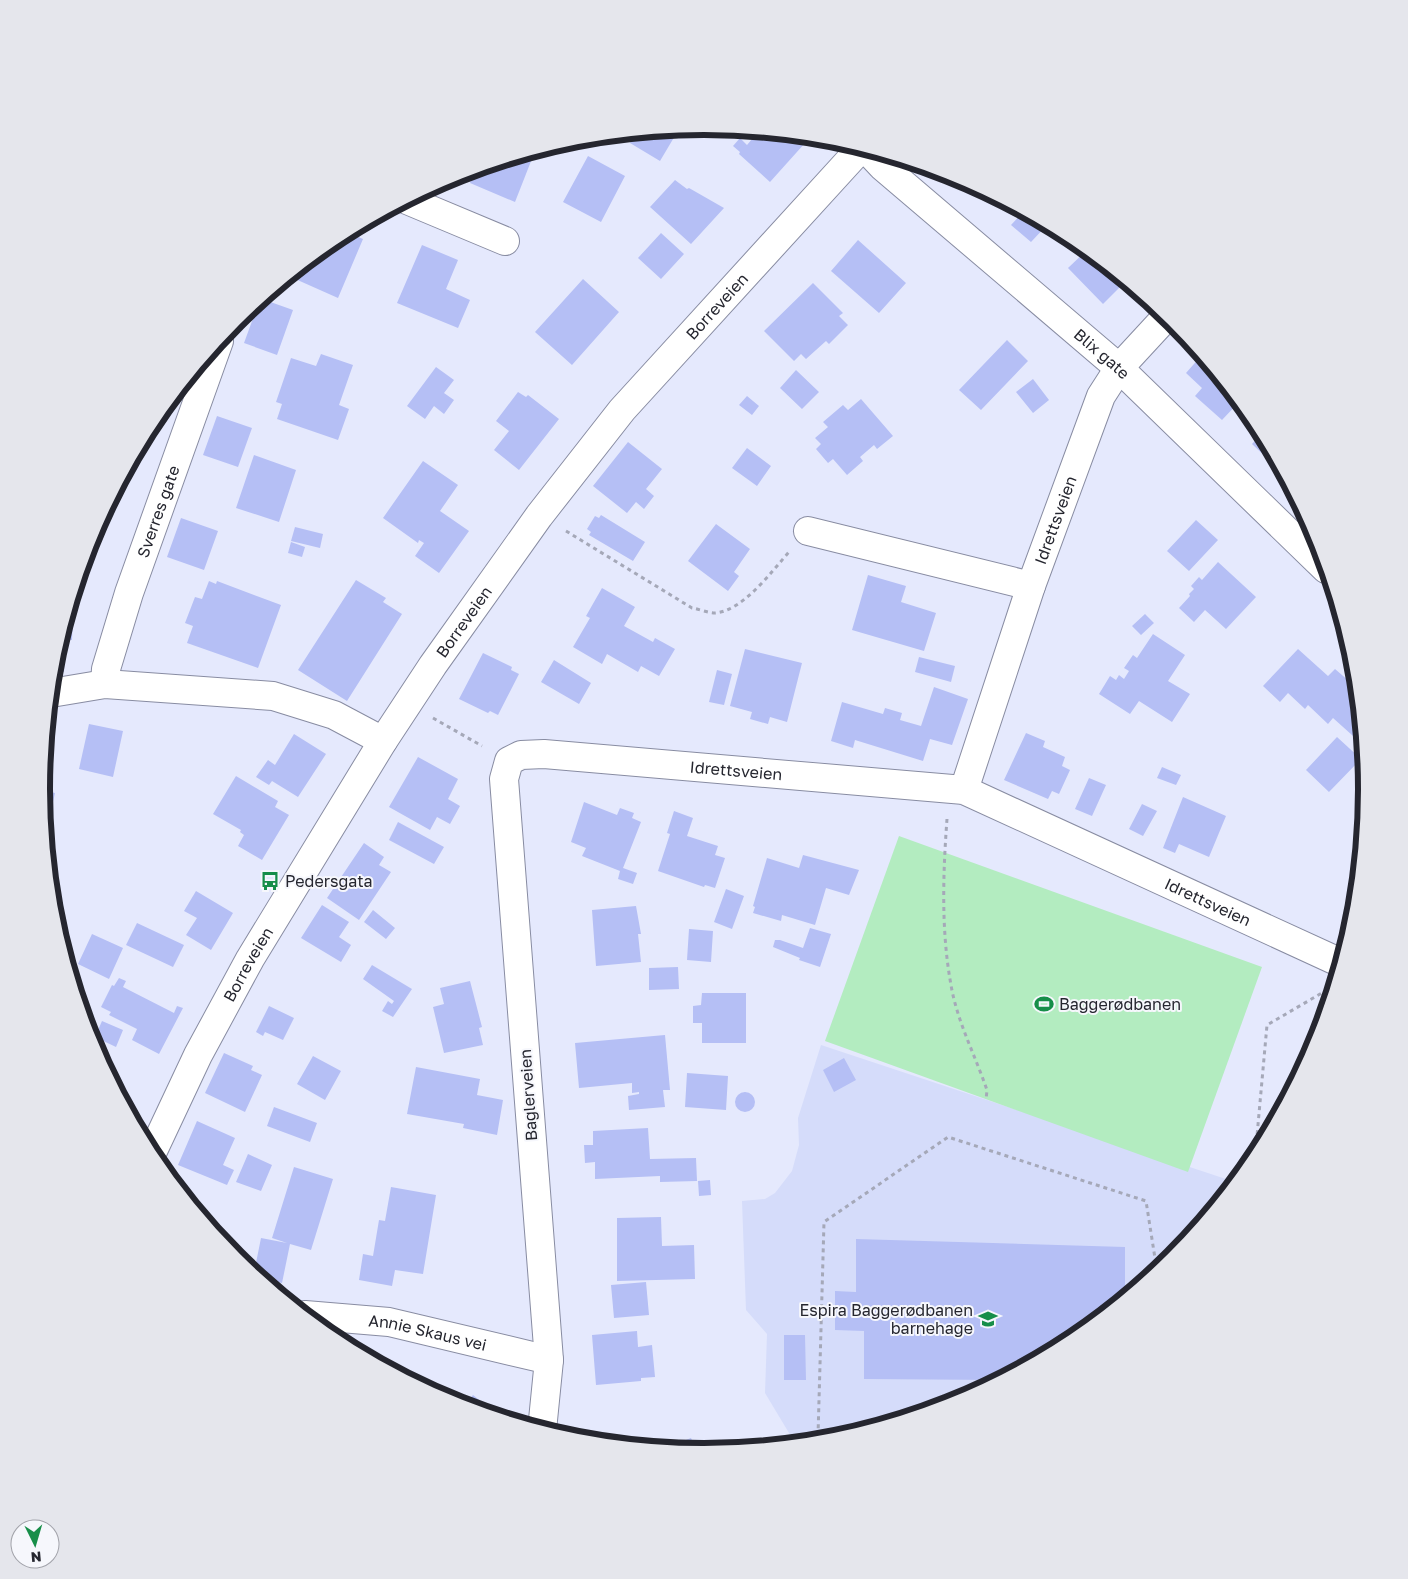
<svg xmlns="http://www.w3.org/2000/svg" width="1408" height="1579" font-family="'Golos Text',sans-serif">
<rect width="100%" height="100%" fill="#e5e9fd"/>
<path fill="#d5dcfa" d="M821 1045 1235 1182 1172 1258 1072 1341 957 1402 833 1440 795 1443 765 1393 767 1334 746 1310 742 1201 765 1199 775 1193 792 1171 799 1145 798 1118Z"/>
<path fill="#b3ecc0" d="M899 836 1262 967 1188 1172 825 1041Z"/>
<path fill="#b5bff5" d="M679 129 660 161 630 143 636 133Z
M758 132 798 136 805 143 770 182 739 154 740 152 733 146 740 138 747 145Z
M535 151 515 202 470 183 473 176 465 173Z
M588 156 625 176 601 222 563 202Z
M675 180 687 189 689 188 724 208 691 244 650 207Z
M1023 212 1047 225 1031 242 1011 225Z
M347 232 363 239 338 298 293 278 296 271 336 238Z
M661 233 684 254 661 279 638 258Z
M858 240 906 283 879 313 831 271Z
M422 245 458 260 446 289 470 300 458 328 397 303Z
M1087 250 1125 282 1103 304 1068 268Z
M583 279 619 312 572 365 535 332Z
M813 283 843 313 839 316 848 325 829 344 826 341 806 359 801 354 794 361 764 331Z
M262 299 293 310 277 355 244 343 259 302Z
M1007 340 1028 361 981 410 959 390Z
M321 354 353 365 339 405 349 409 338 440 277 419 282 404 276 402 291 358 316 366Z
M1201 356 1239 402 1222 420 1195 396 1202 388 1186 373Z
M436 367 454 380 444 393 454 400 444 414 434 406 425 419 407 406Z
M796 370 819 392 802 409 780 388Z
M1033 379 1049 400 1033 413 1016 392Z
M518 392 526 397 528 395 559 419 519 470 494 450 509 431 496 421Z
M747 396 759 406 752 415 739 405Z
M861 399 893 436 877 449 874 445 860 457 863 461 847 475 833 459 828 463 816 449 821 444 815 438 828 427 823 422 843 405 848 410Z
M217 416 252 428 238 467 203 455Z
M1262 433 1282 472 1252 444Z
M628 442 662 469 646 489 654 496 644 509 636 502 627 513 593 486Z
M747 448 771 466 757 486 732 468Z
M254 455 296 470 279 522 236 508Z
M423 461 458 485 440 511 469 531 439 573 415 556 424 543 419 540 418 543 383 518Z
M601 515 645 542 633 561 589 535 591 532 587 529 595 516 599 518Z
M181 518 218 531 204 570 167 557Z
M1196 520 1218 540 1189 571 1167 551Z
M716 524 750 549 734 572 739 576 728 591 688 561Z
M97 527H98L89 557 86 556Z
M295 527 323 534 320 548 291 541Z
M291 542 305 547 302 557 288 553Z
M1218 562 1256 597 1226 629 1205 610 1194 622 1179 608 1190 596 1189 594 1194 589 1191 586 1199 577 1202 580Z
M868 575 906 586 901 602 936 613 924 651 852 630Z
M356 580 386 598 383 602 402 614 347 701 298 670Z
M209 581 216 584 217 581 281 605 258 668 187 643 193 626 185 623 195 597 202 599Z
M602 588 635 607 624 626 653 642 655 638 675 649 659 676 641 666 638 672 607 654 602 664 573 647 590 618 586 616Z
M69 611H73L72 640H65L64 672H53L54 660Z
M1145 614 1154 623 1141 635 1132 626Z
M1153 634 1185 655 1168 681 1190 694 1172 722 1139 701 1130 714 1099 694 1110 676 1116 680 1119 675 1124 679 1129 671 1124 668 1133 655 1137 658Z
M745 649 802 663 787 722 770 717 768 724 750 719 752 712 730 706Z
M1298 649 1328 676 1335 669 1357 688 1362 744 1333 718 1328 724 1308 705 1305 709 1288 693 1280 702 1263 686Z
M483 653 512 667 511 670 519 674 498 715 490 711 488 713 459 699Z
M919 657 955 666 951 682 915 672Z
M554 660 591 683 579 704 541 682Z
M717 670 732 674 724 705 709 702Z
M934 687 968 699 952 745 930 739 923 761 855 740 853 748 831 741 842 702 883 714 885 708 902 713 900 720 921 726Z
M89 724 123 731 113 777 79 769Z
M1026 733 1045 741 1043 747 1065 757 1062 766 1070 770 1059 794 1052 791 1048 799 1004 780Z
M294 734 326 754 298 797 272 781 269 785 256 777 268 760 275 765Z
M1337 737 1361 759 1329 792 1306 770Z
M418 757 458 779 448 799 460 806 450 824 437 817 430 830 389 807Z
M1162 767 1181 775 1176 785 1157 778Z
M236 776 278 801 275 807 289 815 262 860 238 846 244 835 240 832 241 830 213 814Z
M1089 778 1106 785 1092 816 1075 809Z
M41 790 55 793 46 833Z
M1183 797 1226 816 1209 857 1179 844 1175 853 1163 848Z
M584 802 617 815 620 808 634 813 632 818 641 822 623 868 637 873 633 884 618 879 620 871 582 856 586 848 571 842Z
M1142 804 1157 811 1143 836 1129 829Z
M674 811 693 818 687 836 718 846 715 855 725 858 715 888 705 885 704 887 658 871 670 834 667 833Z
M398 822 444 847 434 864 389 840Z
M364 843 384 857 379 865 391 872 359 920 327 898Z
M803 855 859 870 849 895 826 888 815 925 782 915 781 921 753 913 755 907 753 906 767 858 799 868Z
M726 889 744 896 732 929 714 922Z
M196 891 233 913 211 950 186 935 197 918 184 911Z
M322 905 349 922 339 937 351 945 341 962 301 938Z
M636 906 641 934H638L641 962 596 966 592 910Z
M373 910 395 928 386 939 364 922Z
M137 923 184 945 173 967 126 945Z
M810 928 831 934 820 967 799 960 800 958 773 947 775 940H780L803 948Z
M689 929 713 931 711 962 687 960Z
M92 934 123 948 109 979 78 964Z
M372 965 412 989 393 1017 382 1011 388 1001 392 1004 394 1001 363 979Z
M678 967 679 989 649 990V968Z
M119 978 126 981 123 987 174 1013 177 1006 183 1008 159 1054 132 1040 137 1029 109 1015 111 1012 101 1007 112 985 114 986Z
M470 981 482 1027 479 1028 483 1045 444 1053 433 1007 444 1004 440 988Z
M702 993H746V1043H702V1023H693V1006L701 1005Z
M269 1006 294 1018 283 1040 265 1032 263 1036 256 1032Z
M102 1021 123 1030 116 1047 95 1037Z
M665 1035 670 1090H663L665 1107 629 1110 628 1096 639 1094V1092L632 1093V1083L579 1088 575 1043Z
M224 1053 253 1066 251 1070 262 1075 245 1112 205 1093Z
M313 1056 341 1071 325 1100 297 1084Z
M844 1058 856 1080 834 1092 823 1070Z
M416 1067 480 1079 477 1095 503 1100 497 1135 463 1128 464 1124 407 1114Z
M687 1073 728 1076 726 1110 685 1107Z
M735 1102a10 10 0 1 1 20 0a10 10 0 1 1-20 0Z
M121 1099 134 1105 129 1114Z
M274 1107 317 1123 310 1142 267 1126Z
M197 1121 235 1138 223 1165 234 1170 227 1185 178 1165Z
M648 1128 650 1159 696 1158 697 1181 660 1182V1176L595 1179V1162L585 1163 584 1145H593V1131Z
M248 1154 272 1165 261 1191 236 1182Z
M294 1167 333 1179 311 1250 290 1244 282 1283 260 1278 254 1273 261 1238 287 1243 272 1238Z
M710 1180 711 1195 699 1196 698 1181Z
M391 1187 436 1195 423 1274 395 1270 392 1286 359 1280 363 1254 373 1256 379 1220 385 1221Z
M661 1217 662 1246 694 1245 695 1279 617 1281V1218Z
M856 1239 1125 1247V1293H1131L1072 1341 998 1380 864 1379V1331L835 1330V1291L856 1292Z
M646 1282 649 1315 614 1318 611 1285Z
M637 1331 638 1347 652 1345 655 1377 641 1378V1381L596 1385 592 1335Z
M784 1335H805L806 1380H784Z
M473 1395 500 1417 464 1406Z
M935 1402H956L936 1408Z
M691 1438 697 1452 665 1448Z"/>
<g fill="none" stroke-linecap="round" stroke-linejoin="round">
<g stroke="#888ca2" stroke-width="30">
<g id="minor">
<path id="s1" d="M867 150 882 166 1119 368 1326 569"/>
<path d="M407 200 505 241"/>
<path d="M808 531 1031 586"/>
<path id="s2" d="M105 684 106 669 129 593 219 341"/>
<path d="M51 693 105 684 273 696 334 715 383 741"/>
<path id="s3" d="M964 790 1031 586 1101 396 1119 368 1167 316"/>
<path id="s4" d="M305 1315 389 1322 549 1360"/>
<path id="s5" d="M542 1430 549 1360 504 779 509 761 521 755 544 754 964 790 1341 963"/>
</g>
</g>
<g stroke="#888ca2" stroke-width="30">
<g id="secondary">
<path id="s6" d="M151 1155 198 1055 250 959 383 741 433 665 539 516 622 410 861 148"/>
</g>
</g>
<path stroke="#a5a8b8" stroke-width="3" stroke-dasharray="4 4" stroke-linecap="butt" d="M566 531 692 608C699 609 708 613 715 613 743 611 772 571 789 552
M433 718 482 746
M947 819C943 873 941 931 951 985 957 1021 975 1055 987 1090L986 1100
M1255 1158 1267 1025 1327 990
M834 1439 818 1436 824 1222 948 1137 1146 1201 1157 1271"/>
<use href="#minor" stroke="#fff" stroke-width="28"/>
<use href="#secondary" stroke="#fff" stroke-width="28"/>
</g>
<defs>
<g id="bus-bare" transform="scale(1.5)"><path d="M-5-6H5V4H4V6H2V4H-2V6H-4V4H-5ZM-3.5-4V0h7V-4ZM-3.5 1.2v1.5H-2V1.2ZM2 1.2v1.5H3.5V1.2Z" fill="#178e49" stroke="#f6f7fc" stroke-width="2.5" paint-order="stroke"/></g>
<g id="stadium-bare" transform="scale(1.5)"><path d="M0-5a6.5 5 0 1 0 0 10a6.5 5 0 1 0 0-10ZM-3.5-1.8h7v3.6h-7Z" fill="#178e49" stroke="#f6f7fc" stroke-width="2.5" paint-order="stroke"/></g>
<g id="school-bare" transform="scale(1.5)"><path d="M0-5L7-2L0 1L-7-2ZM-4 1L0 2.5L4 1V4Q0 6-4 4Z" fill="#178e49" stroke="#f6f7fc" stroke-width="2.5" paint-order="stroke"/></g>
</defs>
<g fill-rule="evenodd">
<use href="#bus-bare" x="270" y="881"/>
<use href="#stadium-bare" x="1044" y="1004"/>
<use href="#school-bare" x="988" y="1319"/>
</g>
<g text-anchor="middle" stroke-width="4" stroke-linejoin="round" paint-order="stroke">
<g font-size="16" fill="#25262f" stroke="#f6f7fc">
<text dy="6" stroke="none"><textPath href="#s6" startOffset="1024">Borreveien</textPath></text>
<text dy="6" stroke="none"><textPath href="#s1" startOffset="311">Blix gate</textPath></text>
<text dy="6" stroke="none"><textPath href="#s2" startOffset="181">Sverres gate</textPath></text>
<text dy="6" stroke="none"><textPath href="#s3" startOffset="285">Idrettsveien</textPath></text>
<text dy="6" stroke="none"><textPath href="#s6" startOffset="619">Borreveien</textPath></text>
<text dy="6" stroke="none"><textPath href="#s5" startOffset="901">Idrettsveien</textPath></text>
<text dy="6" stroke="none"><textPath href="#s5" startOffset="1398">Idrettsveien</textPath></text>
<text dy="6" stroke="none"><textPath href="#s6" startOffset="214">Borreveien</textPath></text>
<text transform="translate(528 1095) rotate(-94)" y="6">Baglerveien</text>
<text dy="6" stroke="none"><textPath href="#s4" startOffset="124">Annie Skaus vei</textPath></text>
</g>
<g font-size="16" fill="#25262f" stroke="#f6f7fc" text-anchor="start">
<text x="285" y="887">Pedersgata</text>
<text x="1059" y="1010">Baggerødbanen</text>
<text x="973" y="1316" text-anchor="end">Espira Baggerødbanen<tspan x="973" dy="18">barnehage</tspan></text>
</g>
</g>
<path d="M0 0H1408V1579H0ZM50 789a654 654 0 1 1 1308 0a654 654 0 1 1-1308 0Z" fill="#e5e6ec" fill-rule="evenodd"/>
<path fill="none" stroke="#25262f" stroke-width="6" d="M50 789a654 654 0 1 1 1308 0a654 654 0 1 1-1308 0Z"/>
<g transform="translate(35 1544) rotate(175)"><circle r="24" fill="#f6f7fc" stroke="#a2a3aa"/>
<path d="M0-4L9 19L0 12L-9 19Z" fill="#178e49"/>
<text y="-8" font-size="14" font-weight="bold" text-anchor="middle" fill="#25262f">N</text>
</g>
</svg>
